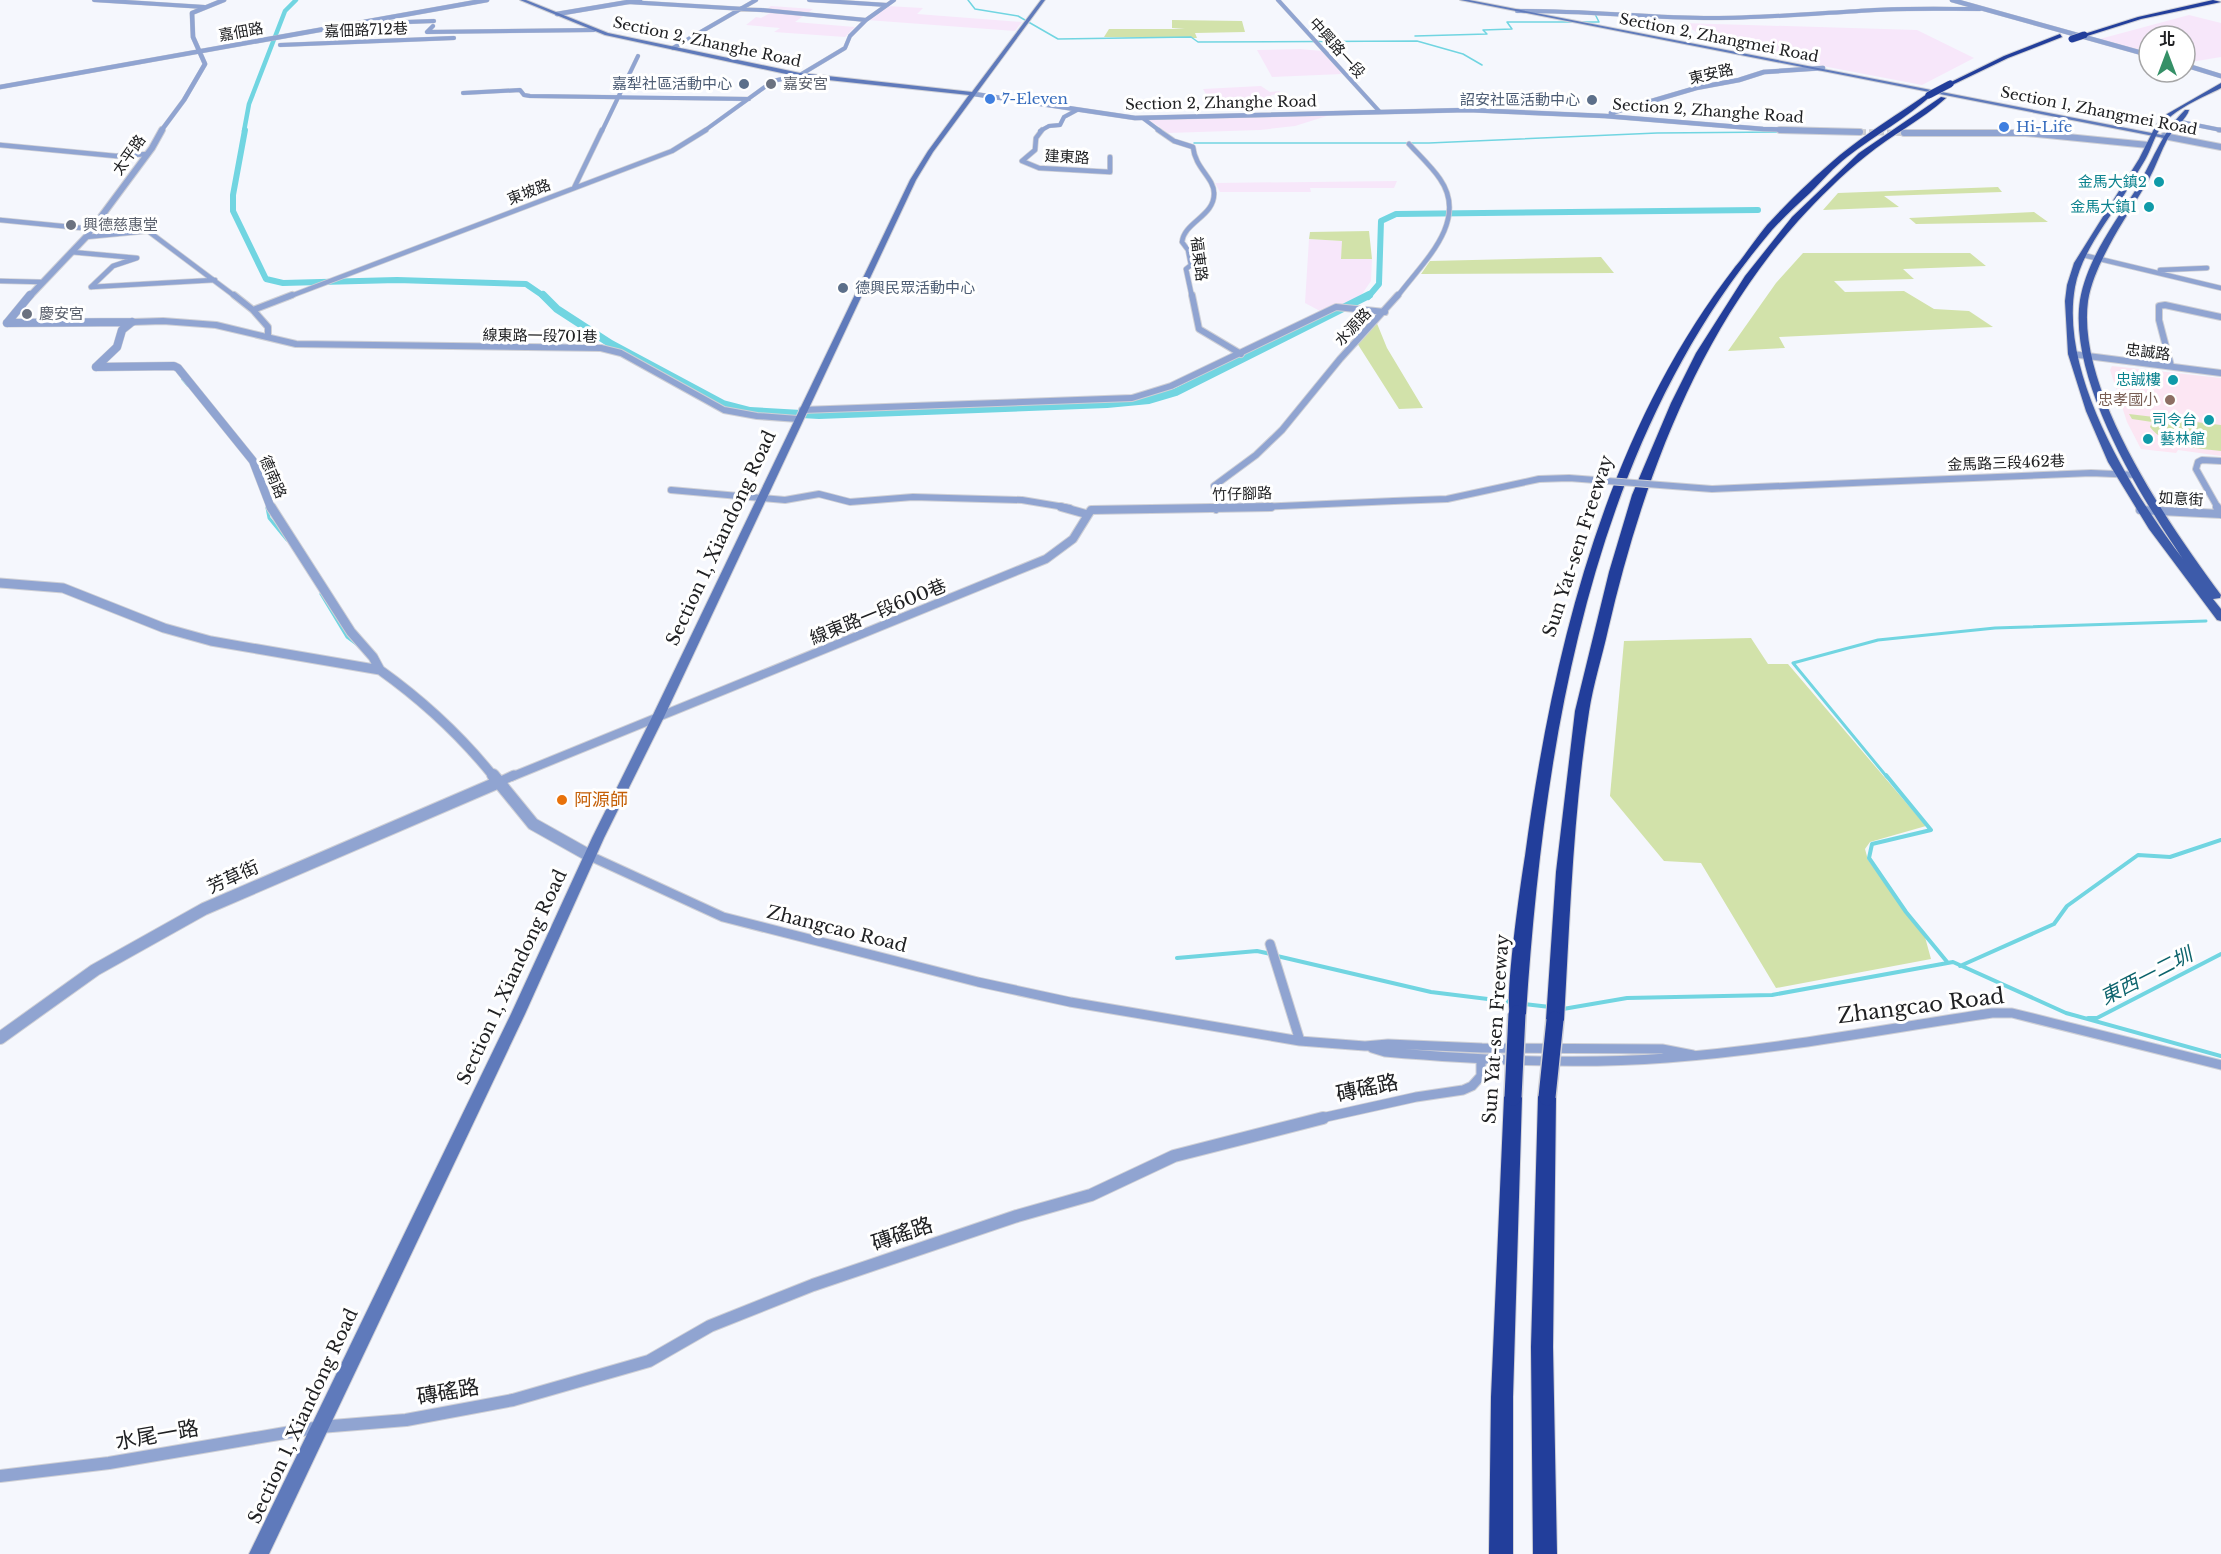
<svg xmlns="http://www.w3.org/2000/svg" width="2221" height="1554" font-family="'Libre Baskerville','Noto Sans TC',serif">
<rect width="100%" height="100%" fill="#f5f7fd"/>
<path fill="#f7e7fa" d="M771 6 813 9 795 22 855 27 845 37 774 32 780 28 746 25 756 17 761 18 772 12 764 11Z
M886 6 923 8 917 14 1022 22 1015 31 867 20Z
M2189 15 2221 23V57L2185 63V36H2149V54L2096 40Z
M1682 23 1917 30 1974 58 1922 85 1718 46Z
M1300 49 1322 51 1342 74 1272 77 1257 50Z
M1261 86 1270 92 1279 91 1282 94 1271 95 1275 103 1213 106 1203 89Z
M1330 115 1295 126 1260 130 1168 133 1149 120Z
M1397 181 1394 188H1310L1311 192H1220L1215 183Z
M1309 239 1343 241 1341 259H1372L1371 281 1362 294 1352 301 1320 311 1305 303Z"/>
<path fill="#fce6f3" d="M2112 366 2221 378V456L2178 450 2176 453 2141 449 2127 422 2110 370Z"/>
<path fill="#d2e2aa" d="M1172 20 1242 21 1245 32 1195 33 1197 38 1104 37 1109 29H1185L1172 28Z
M1998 187 2002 192 1884 196 1899 207 1823 210 1838 193Z
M2034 212 2048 222 1916 224 1909 218Z
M1369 231 1372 259H1341L1342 241 1309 239 1310 232Z
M1803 253H1970L1986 266 1903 269 1914 279 1834 281 1845 292 1904 291 1934 309 1969 311 1993 327 1779 337 1785 348 1728 351 1776 283Z
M1601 257 1614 273 1421 274 1430 261Z
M1376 321 1387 348 1423 408 1399 409 1357 343Z
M2129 414 2221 425V451C2198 448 2166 448 2150 427L2152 422 2132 419Z
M1751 638 1768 664H1788L1926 826 1870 842 1865 849 1868 860 1925 937 1931 959 1776 988 1701 863 1664 861 1610 796 1624 641Z"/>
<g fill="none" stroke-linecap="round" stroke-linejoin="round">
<path stroke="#71d5e1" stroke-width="1.5" d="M968 0 975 9 1018 16 1058 39 1191 37 1198 42 1417 41 1463 54 1482 65
M1415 36 1487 34 1483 30 1512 29 1507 22H1599L1595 14
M1194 143H1429L1657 133 1779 132"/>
<path stroke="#71d5e1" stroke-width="2" d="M182 379 188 386"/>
<path stroke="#71d5e1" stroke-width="3" d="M267 508 269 518 287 540
M321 594 347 637 359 646
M1887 777 1793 663 1878 640 1995 628 2206 621"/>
<path stroke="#71d5e1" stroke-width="4" d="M1886 775 1931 830 1872 844 1869 858 1906 912 1948 963
M1277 956 1431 992 1512 1002
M1177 958 1257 951 1271 954
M1960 966 2054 924 2067 906 2138 855 2170 857 2221 840
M1524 1004 1550 1007
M1563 1009 1627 998 1772 995 1953 962 2066 1013 2221 1056
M2088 1018H2097L2221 954"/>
<path stroke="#71d5e1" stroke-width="4.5" d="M244 131 249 104 285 11 296 0"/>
<path stroke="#71d5e1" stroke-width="6" d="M245 130 233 195V211L266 279 283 283 397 280 526 284 545 297
M1368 297 1379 284 1381 221 1396 214 1758 210"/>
<path stroke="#71d5e1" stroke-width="8" d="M543 295 557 309 611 344 723 404 750 411 819 415 1107 404 1149 400 1176 392 1369 295"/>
<path stroke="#caccd1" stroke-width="6" stroke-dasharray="6 3" stroke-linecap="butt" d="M1860 132 1904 133"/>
<g stroke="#cfd0d6" stroke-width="4.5">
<path id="minor-far5" d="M94 0 204 7
M809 0 887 5
M1278 0 1379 111
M628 2 761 10 866 20
M1517 11C1582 10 1647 18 1712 18 1767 18 1821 13 1875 10 1910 8 1945 9 1980 9
M374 21 380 23 434 21
M433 26 427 32 594 30
M280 45 454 38
M673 48 756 0
M463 93 520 90 524 95 530 96 749 99
M1144 119 1160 131
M2176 121 2221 130
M602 131 638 56
M704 131 773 81 800 75 845 48 850 36 866 20 894 0
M1040 131 1049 126 1060 125 1064 117 1077 110"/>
</g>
<g stroke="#cfd0d6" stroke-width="6">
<path id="minor-far4" d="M1042 130 1036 138 1035 150 1022 161 1039 168 1110 172V157
M1158 130 1174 141 1193 147C1195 168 1214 178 1214 193 1215 216 1184 222 1182 242L1188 250 1191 265 1186 269 1192 297
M2219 130H2221
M0 145 116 156 148 154
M574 188 602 130
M0 220 92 229
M86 237 148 231 236 297
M71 252 137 258 113 266 91 287
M2083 255 2221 288
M2160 270 2207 268
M0 281 41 282
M91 287 215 280
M288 297 672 151 706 130
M1397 297C1421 264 1470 222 1440 179 1432 167 1419 155 1409 144"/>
</g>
<g stroke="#cfd0d6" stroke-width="8">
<path id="minor-far3" d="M234 295 253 310 268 327V336
M1192 295 1199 329 1241 354
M253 310 292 295
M132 322 163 321 216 325 296 344 601 348 621 353 724 410 757 416 798 419
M2072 354 2221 373
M2171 366 2159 320V306L2165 305 2221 317
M802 410 1132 398 1171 386 1336 307 1385 312
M1876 482 2091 473 2137 475
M671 490 785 500 819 494 850 502 913 497 1022 500 1070 508
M1217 508 1219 504 1214 486 1256 455 1282 430 1340 359 1398 295
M1237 508 1394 501
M2218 508 2196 469 2198 462 2202 460 2221 461"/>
</g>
<g stroke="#cfd0d6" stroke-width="10">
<path id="minor-far2" d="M1061 507 1086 514
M2217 507 2221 514
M1216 509 1217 507
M2140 510 2221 514
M511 777 1046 559 1073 539 1091 510 1271 507"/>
</g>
<g stroke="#cfd0d6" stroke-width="11">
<path id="minor-far1" d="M499 782 514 775
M590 856 723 917 978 982 1070 1002 1300 1041 1365 1046 1388 1044 1482 1048 1662 1049 1693 1055
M1270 944 1300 1041
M1372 1048 1385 1052C1479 1060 1573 1065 1667 1058 1776 1050 1884 1029 1992 1013H2012L2221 1065
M1317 1119 1416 1097 1463 1090 1472 1086 1481 1076V1060"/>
</g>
<g stroke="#cfd0d6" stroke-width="14">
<path id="minor" d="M0 1476 109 1463 320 1427 406 1420 513 1400 649 1361 710 1326 813 1285 1017 1216 1091 1195 1174 1156 1323 1118"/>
</g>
<g stroke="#cfd0d6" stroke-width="5">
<path id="tertiary-far4" d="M1952 0 2149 55
M557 14 640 0
M2185 65 2221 76
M0 87 487 0
M974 94 1135 118 1468 110 1605 116 1763 129 1829 131
M1611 113 1696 88 1739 80 1764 72 1823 68
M161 131 184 100 205 64 193 37 192 13 224 0"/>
</g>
<g stroke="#cfd0d6" stroke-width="8">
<path id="tertiary-far3" d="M1780 130 1860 132
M1904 133H2026L2148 145
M2164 136 2221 147
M29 297 86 237 152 148 162 130"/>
</g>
<g stroke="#cfd0d6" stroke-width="9">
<path id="tertiary-far2" d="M7 323 30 295
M7 323 132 322
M96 367 174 366 178 368 253 461 271 508
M96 367 117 347 122 330 132 322"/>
</g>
<g stroke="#cfd0d6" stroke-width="11">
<path id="tertiary-far1" d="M271 507 351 632 373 657 380 670
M0 583 63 588 164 628 211 641 380 670C422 700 462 737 494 777"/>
</g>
<g stroke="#cfd0d6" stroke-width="14">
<path id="tertiary" d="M493 775 533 824 590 856
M0 1038 95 970 204 909 499 782"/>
</g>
<g stroke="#cfd0d6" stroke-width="2">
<path id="secondary" d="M520 0H526L608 33 800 73 972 92 1041 0H1045L933 152 916 180 664 717 604 838 525 1014 269 1554H249L511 1014 592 838 652 717 910 180 928 151 969 95 800 77 605 35Z
M1460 0H1469L2167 136 2164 138Z"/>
</g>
<g stroke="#cfd0d6" stroke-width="2">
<path id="primary" d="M2221 83V88C2202 98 2173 109 2161 127 2154 137 2151 150 2145 160 2138 172 2131 183 2124 195 2106 223 2081 254 2075 287 2059 375 2132 492 2183 559 2140 496 2068 379 2080 300 2087 260 2113 225 2135 191 2152 163 2161 133 2185 110H2189C2187 118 2174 129 2168 138 2161 151 2156 166 2149 179 2136 202 2121 223 2109 246 2100 263 2091 282 2088 301 2076 391 2169 525 2221 595L2220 598 2213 599 2221 609V621L2217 620 2149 529 2108 462 2086 411 2068 354 2065 301 2067 285 2074 263 2139 159 2156 125 2167 114Z"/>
</g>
<g stroke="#cfd0d6" stroke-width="2">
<path id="motorway" d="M2213 0 2221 2 2141 19 2084 37 2081 35 2138 17Z
M2060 34 2062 37 2008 58 1952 85 1947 84 2004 56Z
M1927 94 1932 95C1907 118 1875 135 1847 157 1834 167 1822 181 1810 193 1797 205 1784 217 1772 230 1590 444 1544 742 1526 1014L1523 1019 1517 1021 1511 1019C1503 1004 1521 881 1525 856 1553 649 1605 435 1735 267 1746 254 1756 238 1767 225 1789 201 1815 176 1840 155 1867 133 1898 114 1927 94Z
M1941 97 1946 98C1922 120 1891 135 1866 156 1842 175 1818 199 1798 221 1696 336 1642 483 1608 630 1602 657 1593 685 1589 712 1573 814 1570 918 1564 1020L1561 1025 1555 1028 1549 1025 1546 1020 1556 872 1575 711 1609 572 1632 495 1671 403 1696 353 1745 276 1792 217 1859 153Z
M1513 1089 1520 1091 1522 1097 1513 1397V1554H1489L1491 1397 1504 1097 1506 1091Z
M1547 1089 1554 1091 1556 1097 1553 1347 1557 1554H1533L1531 1347 1538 1097 1540 1091Z"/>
</g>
<use href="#minor-far5" stroke="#90a4d1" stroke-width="4"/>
<use href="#minor-far4" stroke="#90a4d1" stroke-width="4.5"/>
<use href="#minor-far3" stroke="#90a4d1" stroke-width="6"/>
<use href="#minor-far2" stroke="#90a4d1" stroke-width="8"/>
<use href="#minor-far1" stroke="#90a4d1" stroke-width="9"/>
<use href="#minor" stroke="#90a4d1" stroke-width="12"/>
<use href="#tertiary-far4" stroke="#90a4d1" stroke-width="4.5"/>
<use href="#tertiary-far3" stroke="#90a4d1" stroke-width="6"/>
<use href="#tertiary-far2" stroke="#90a4d1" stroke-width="8"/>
<use href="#tertiary-far1" stroke="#90a4d1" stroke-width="9"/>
<use href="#tertiary" stroke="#90a4d1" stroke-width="12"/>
<use href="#secondary" fill="#5f7abb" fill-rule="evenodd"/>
<use href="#primary" fill="#3d5baa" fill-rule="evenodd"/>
<use href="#motorway" fill="#223e9b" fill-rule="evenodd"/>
<g stroke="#cfd0d6" stroke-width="8" stroke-linecap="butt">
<path id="minor-bridge" d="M1394 501 1447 499 1539 479 1569 478 1712 489 1876 482"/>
</g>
<g stroke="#cfd0d6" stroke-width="8" stroke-linecap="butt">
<path id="motorway-bridge-far1" d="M2072 39 2084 35
M1929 95 1950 84"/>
</g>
<g stroke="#cfd0d6" stroke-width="20" stroke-linecap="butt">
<path id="motorway-bridge" d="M1513 1097 1517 1014
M1547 1097 1555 1020"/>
</g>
<use href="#minor-bridge" stroke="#90a4d1" stroke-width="6"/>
<use href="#motorway-bridge-far1" stroke="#223e9b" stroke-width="7"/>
<use href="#motorway-bridge" stroke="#223e9b" stroke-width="17"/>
</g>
<g fill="#5c6f8a" stroke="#fff" stroke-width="2">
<circle cx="744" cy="84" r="6"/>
<circle cx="1592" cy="100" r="6"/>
<circle cx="843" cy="288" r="6"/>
</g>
<g fill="#6b7280" stroke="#fff" stroke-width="2">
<circle cx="771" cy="84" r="6"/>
<circle cx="71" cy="225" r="6"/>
<circle cx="27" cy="314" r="6"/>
</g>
<g fill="#3f7fe0" stroke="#fff" stroke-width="2">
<circle cx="990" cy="99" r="6"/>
<circle cx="2004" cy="127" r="6"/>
</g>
<g fill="#0f9aa8" stroke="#fff" stroke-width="2">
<circle cx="2159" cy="182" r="6"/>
<circle cx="2149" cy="207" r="6"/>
<circle cx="2173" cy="380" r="6"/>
<circle cx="2209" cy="420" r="6"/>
<circle cx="2148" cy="439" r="6"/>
</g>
<circle fill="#8d6e63" stroke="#fff" stroke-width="2" cx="2170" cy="400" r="6"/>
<circle fill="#e8710a" stroke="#fff" stroke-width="2" cx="562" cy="800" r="6"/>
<g text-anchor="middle" stroke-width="6" stroke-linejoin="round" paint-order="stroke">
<g font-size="15" fill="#202123" stroke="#fff">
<text transform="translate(366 30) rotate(-2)" y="5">嘉佃路712巷</text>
<text transform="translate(241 32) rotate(-10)" y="5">嘉佃路</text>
<text transform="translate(1719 38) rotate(11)" y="5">Section 2, Zhangmei Road</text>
<text transform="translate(707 42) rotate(12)" y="5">Section 2, Zhanghe Road</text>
<text transform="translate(1337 48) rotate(48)" y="5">中興路一段</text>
<text transform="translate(1711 74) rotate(-13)" y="5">東安路</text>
<text transform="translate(1221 103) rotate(-1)" y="5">Section 2, Zhanghe Road</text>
<text transform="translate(1708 111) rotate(4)" y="5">Section 2, Zhanghe Road</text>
<text transform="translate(2099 111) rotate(11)" y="5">Section 1, Zhangmei Road</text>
<text transform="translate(129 155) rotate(-55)" y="5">太平路</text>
<text transform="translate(1067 157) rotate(3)" y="5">建東路</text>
<text transform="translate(529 192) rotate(-21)" y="5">東坡路</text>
<text transform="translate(1199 259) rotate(83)" y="5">福東路</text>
<text transform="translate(1353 327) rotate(-47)" y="5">水源路</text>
<text transform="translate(540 336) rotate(1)" y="5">線東路一段701巷</text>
<text transform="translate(2148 352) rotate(7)" y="5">忠誠路</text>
<text transform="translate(2006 463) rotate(-2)" y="5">金馬路三段462巷</text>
<text transform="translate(273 477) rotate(67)" y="5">德南路</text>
<text transform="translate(1242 494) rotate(-2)" y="5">竹仔腳路</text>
<text transform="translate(2181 499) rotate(3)" y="5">如意街</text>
</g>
<g font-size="15" fill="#4e5e75" stroke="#fff" text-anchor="end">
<text x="732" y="89">嘉犁社區活動中心</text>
<text x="1580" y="105">詔安社區活動中心</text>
<text x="855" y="293" text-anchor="start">德興民眾活動中心</text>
</g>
<g font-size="15" fill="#5b616d" stroke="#fff" text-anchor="start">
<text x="783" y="89">嘉安宮</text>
<text x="83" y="230">興德慈惠堂</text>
<text x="39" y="319">慶安宮</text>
</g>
<g font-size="15" fill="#366cbe" stroke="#fff" text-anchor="start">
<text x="1002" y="104">7-Eleven</text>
<text x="2016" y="132">Hi-Life</text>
</g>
<g font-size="15" fill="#0d838f" stroke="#fff" text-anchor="end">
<text x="2147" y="187">金馬大鎮2</text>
<text x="2137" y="212">金馬大鎮1</text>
<text x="2161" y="385">忠誠樓</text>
<text x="2197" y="425">司令台</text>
<text x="2160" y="444" text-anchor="start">藝林館</text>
</g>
<g font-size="15" fill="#785e54" stroke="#fff" text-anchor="end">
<text x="2158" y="405">忠孝國小</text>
</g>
<g font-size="18" fill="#202123" stroke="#fff">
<text transform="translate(721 538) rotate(-65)" y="6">Section 1, Xiandong Road</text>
<text transform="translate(1578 546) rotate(-72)" y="6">Sun Yat-sen Freeway</text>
<text transform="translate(878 612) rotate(-22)" y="6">線東路一段600巷</text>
<text transform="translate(233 877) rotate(-24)" y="6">芳草街</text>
<text transform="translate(837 929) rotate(14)" y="6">Zhangcao Road</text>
<text transform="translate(512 977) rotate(-65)" y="6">Section 1, Xiandong Road</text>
<text transform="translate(1496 1029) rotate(-86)" y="6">Sun Yat-sen Freeway</text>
<text transform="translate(303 1416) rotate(-65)" y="6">Section 1, Xiandong Road</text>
</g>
<g font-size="18" fill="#c56008" stroke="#fff" text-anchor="start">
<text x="574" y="806">阿源師</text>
</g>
<g font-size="20" font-style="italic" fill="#0c636c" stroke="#fff">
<text transform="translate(2146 976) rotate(-27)" y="7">東西一二圳</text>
</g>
<g font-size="21" fill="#202123" stroke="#fff">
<text transform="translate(1921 1006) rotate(-7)" y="7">Zhangcao Road</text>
<text transform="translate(1367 1088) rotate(-12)" y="7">磚磘路</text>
<text transform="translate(902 1234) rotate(-19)" y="7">磚磘路</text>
<text transform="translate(448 1392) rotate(-10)" y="7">磚磘路</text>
<text transform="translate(157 1435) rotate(-10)" y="7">水尾一路</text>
</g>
</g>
<g transform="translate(2167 54)"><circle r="28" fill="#ffffff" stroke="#a6a6a7" stroke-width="1.5"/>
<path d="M0-4.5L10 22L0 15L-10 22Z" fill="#359067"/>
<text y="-9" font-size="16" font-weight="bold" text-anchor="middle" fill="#202123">北</text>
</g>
</svg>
